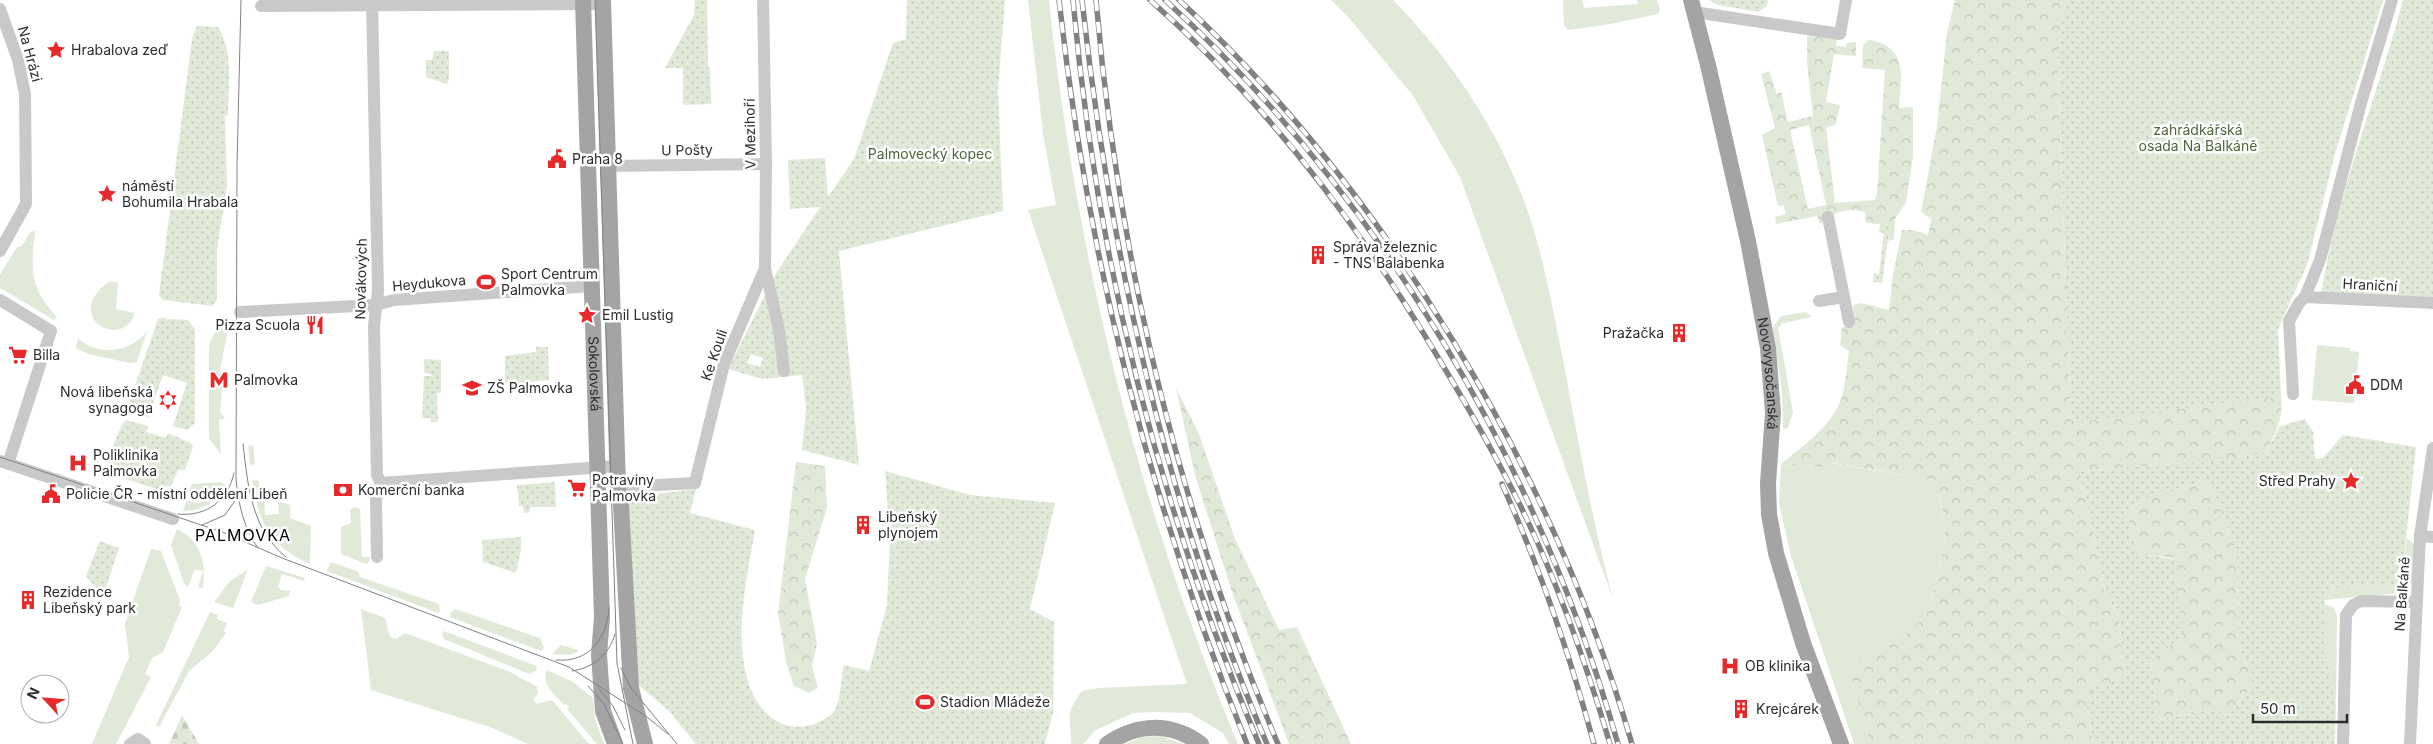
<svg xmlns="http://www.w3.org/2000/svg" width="2433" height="744" font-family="Inter,sans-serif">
<defs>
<pattern id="forest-crowns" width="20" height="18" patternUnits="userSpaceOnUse" patternTransform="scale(1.25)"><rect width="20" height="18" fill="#e1ead8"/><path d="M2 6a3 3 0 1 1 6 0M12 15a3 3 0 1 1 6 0" fill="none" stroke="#c1c9ba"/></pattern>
<pattern id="cemetery-stones" width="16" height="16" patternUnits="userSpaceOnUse" patternTransform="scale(1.25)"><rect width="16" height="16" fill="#e1ead8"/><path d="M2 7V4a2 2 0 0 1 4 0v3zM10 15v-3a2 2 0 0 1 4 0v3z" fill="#c1c9ba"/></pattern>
<pattern id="park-dots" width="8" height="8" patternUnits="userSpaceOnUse" patternTransform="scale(1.25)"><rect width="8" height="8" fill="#e1ead8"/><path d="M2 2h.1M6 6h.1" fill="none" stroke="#c1c9ba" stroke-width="1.8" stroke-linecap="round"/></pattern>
</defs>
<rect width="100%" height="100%" fill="#fff"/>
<path fill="#e1ead8" d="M1028 0H1049C1076 256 1138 506 1238 744H1229L1223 733 1190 713 1153 712 1133 713 1096 730 1083 744H1071C1072 717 1063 716 1082 691L1099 688 1187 684 1028 210 1056 205 1043 134Z
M1331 0H1393C1449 57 1496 126 1524 201 1543 252 1552 306 1563 359 1578 440 1592 520 1613 599L1460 177 1414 97 1349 18Z
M1563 0H1582L1584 8 1638 4 1637 0H1657L1660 9 1658 14 1605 25 1569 30 1564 26Z
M35 231C31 270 29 287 57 317L54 320 0 288V275L17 247 22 246 30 232Z
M110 281 118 283 116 309 135 313C122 352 60 316 110 281Z
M1806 312 1812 317 1783 323 1778 328 1793 412 1788 428 1783 429 1782 392 1773 327 1781 316Z
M229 324 220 370 223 377 220 412 225 418 219 420 221 454 209 439V345L215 332Z
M147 331 137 362 130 363 88 354 76 348 78 338C98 357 130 353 147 331Z
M2317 345 2350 348V351L2359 352 2354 403 2312 400Z
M253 445 255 464 250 465 248 446Z
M1830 463 1937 481 1945 526 1944 545 1930 609 1906 636 1870 657 1847 662 1870 744H1854L1791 556 1779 503 1781 464 1829 468Z
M252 480 259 481 260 493 264 495 265 515 279 514 278 501 290 505V518L311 526 310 564C269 546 259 522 252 480Z
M221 482 226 485C217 502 203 511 183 511L187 500 199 504 202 497 189 492 192 484Z
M355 507 360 509 362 557H370L369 562 366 564 341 554V527L351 523 350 510Z
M177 529C202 541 206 563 203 588L198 587 203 571 195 569 188 587 184 583 171 545Z
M2407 538 2416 546 2414 582 2400 593 2325 600V594L2336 588 2401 586Z
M151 549 161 551 180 600 179 606 182 607 163 652 152 658 145 674 151 677 116 744H92L129 657 125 624Z
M331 562 359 572 360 577 439 604 440 611 438 613 327 571Z
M266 566 305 578 304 581 282 574 278 587 281 590 290 591 289 596 258 605 251 602Z
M248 569 233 608 214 602 229 582Z
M2327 605 2334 608 2337 617 2336 704 2325 648 2324 606Z
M361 609 385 618 390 637 396 639 405 633 510 672 537 687 538 694 533 699 536 704 552 700 589 744H528L490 727 371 690Z
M455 609 540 638 544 648 541 651 450 617V613Z
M210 612 218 615 217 619 227 623 224 631 226 633 212 652 189 671 159 727 156 725Z
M444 631 536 666 537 670 529 674 444 639 442 634Z
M561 645 578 650V652L569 655 552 654Z
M547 670 573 682 593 698 595 719 604 744H597L567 709 569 707 566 704 564 705C555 695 541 685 547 670Z
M1161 736 1183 744H1124L1143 737Z"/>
<path fill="url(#forest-crowns)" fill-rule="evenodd" d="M1955 0H2066L2057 45 2071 422 2281 396C2284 417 2276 432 2267 452L2237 458H2218L2212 461 2080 471 2105 591 2119 619 2124 670V678L2087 706 2093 744H1870L1847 662 1870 657 1905 636 1930 609 1944 545 1945 526 1937 481 1833 463H1830L1829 468 1781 464C1800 448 1825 431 1837 408 1846 392 1846 369 1849 351L1840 345 1842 327H1854L1853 305 1861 303 1889 310 1893 274 1902 230H1914L1928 235 1931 219 1921 212 1937 126 1947 33Z
M1807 36 1837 39 1836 46 1846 47 1847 43 1856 42V56L1834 54 1826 102 1840 105 1836 124 1826 128 1835 203 1875 200 1877 194 1885 70 1862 68 1863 45 1869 40C1909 47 1901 76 1899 108L1913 107V157L1906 202 1895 219 1894 239 1888 241 1890 225 1866 223 1865 212C1849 207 1832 212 1820 224L1817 216 1776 224 1775 217 1786 214 1784 205 1778 206 1762 135 1775 128 1761 74 1769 71 1777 94 1781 92 1788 122 1813 116 1807 62ZM1809 125 1826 205 1808 209 1790 130Z
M1176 388 1199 434 1235 539 1279 630 1297 627 1351 744H1289L1232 592 1195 475Z
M796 462 825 466 827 508 805 579 817 643 812 666 818 688 809 693 794 686 786 662 778 613Z
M2209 480 2237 552 2238 645 2255 683 2228 715 2210 710 2156 719 2151 661 2174 558 2139 554 2125 512 2154 494Z"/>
<path fill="url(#cemetery-stones)" d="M182 715 199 744H169Z"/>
<path fill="url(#park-dots)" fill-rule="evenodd" d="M695 0H707L708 67 710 68 711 104 683 105V68H665L694 15Z
M907 0H1005L998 90 1003 211 839 251 859 465 802 450 806 407 802 375 762 379 728 369 775 275 820 207 790 209 788 160 825 158 828 197 854 159 893 43 906 39ZM751 354 763 358 760 367 747 363Z
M1709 0H1768L1767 6 1758 12 1718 5Z
M2066 0H2383L2336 150 2307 265 2278 329 2281 396 2071 423 2057 45Z
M2403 0H2433V298L2321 294C2337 193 2377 98 2403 0Z
M197 26 218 27C234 51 228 87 228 115L225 116 227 186 217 249V300L212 306 163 300 159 295 192 39Z
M434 51H449V78L447 84 426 77V60H432Z
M1880 224 1890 225 1882 283 1873 282 1874 273 1879 274 1884 233 1879 232Z
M165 317V319L188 320 195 329V423L187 430 173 426 187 383 163 375 148 417C139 414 129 414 129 403L158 319Z
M536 347H548L549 380 505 384V356L536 352Z
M424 359 441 360V393H437L438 422H431L430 418H422L424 376H432L431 374 424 373Z
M2305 419 2313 432 2315 459 2323 458 2343 435 2416 447 2401 586 2336 588 2325 594V648L2336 704 2335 744H2093L2087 706 2094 687 2124 678V670L2119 619 2105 591 2080 471 2212 461 2218 458H2237L2267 452 2280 426ZM2209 480 2237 552 2238 645 2255 683 2228 715 2210 710 2157 719 2151 661 2183 635 2174 559 2139 554 2125 512 2154 494Z
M126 420 148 426 146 432 166 438 168 433 191 443 193 447 185 470H178L171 486 161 487 160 490 107 473C106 464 119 425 126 420Z
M885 471 970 495 1055 503 1030 609 1054 622 1053 712 1045 744H696L669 711 636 683 624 498 696 489 690 513 755 530C747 578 734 631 747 678 756 711 782 737 817 723 823 720 832 716 835 710 841 697 841 678 844 665L869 671 887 605 890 539Z
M555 482 556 507H530V512L524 513 523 506H519L517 485Z
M521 537V549L516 573 483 562 482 540Z
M100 541 119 548 103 596 86 576Z"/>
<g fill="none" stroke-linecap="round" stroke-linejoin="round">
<path stroke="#c9c9c9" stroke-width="12" d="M372 0 378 291 374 326 377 475 381 483
M763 0 766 164 765 268 779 330 784 371
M261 6 603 4
M0 9 18 60 25 94 26 204 0 251
M1694 12 1840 34 1846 0
M608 166 766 164
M1844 297 1849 322
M2305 297 2433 303
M0 300 51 331 8 464
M1819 301 1844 297 1828 217
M240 312 376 305 394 300 591 286
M2293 394 2289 321 2299 303 2305 297 2320 260 2361 103 2392 0
M0 461 173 519
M381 483 618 466
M618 487 695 483 724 364 765 268
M2420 536 2433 537
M377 557 376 499 381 483
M130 744 138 739 145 744
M2343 744 2346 615 2353 605 2361 601 2415 602
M2410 744 2420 536 2433 448"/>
<g stroke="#a4a4a4" stroke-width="16">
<path id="s1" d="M583 0 602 617 599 655 603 711 615 744"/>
<path d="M603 0 618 487 621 505 631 688 645 744"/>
<path id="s2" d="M1691 0 1708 65 1748 241 1768 348 1773 413 1768 483 1769 514 1776 553 1803 643 1841 744"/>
<path d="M1107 744C1137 723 1171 722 1201 744"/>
</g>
<path stroke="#818181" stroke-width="1" d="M241 0 237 165 236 479C238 502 244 530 258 548
M595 0 617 663 633 744
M243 444C248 486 251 529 286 557
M0 457 222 532 282 558 569 667 647 717 668 734
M178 514C206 517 228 501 234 473
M202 525 225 515 239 495
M556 660C590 663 607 638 609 608
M621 668 631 688 677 744
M572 671C593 668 609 655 615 634
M588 686 604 704 623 744
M600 690 613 706 625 730"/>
<g stroke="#818181" stroke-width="5.5">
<path id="rail" d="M1059 0C1088 261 1149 501 1247 744
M1073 0C1096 256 1159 508 1259 744
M1082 0C1110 256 1166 506 1267 744
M1096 0C1118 257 1177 507 1278 744
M1150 0C1267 103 1360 226 1439 359 1468 407 1496 456 1521 507 1558 583 1586 663 1610 744
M1165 0C1380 195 1539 466 1618 744
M1179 0C1387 192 1553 472 1632 744
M1502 484C1540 568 1570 655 1594 744"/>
</g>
<use href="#rail" stroke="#fff" stroke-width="4" stroke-dasharray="11" stroke-linecap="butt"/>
</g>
<defs>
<g id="sight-bare" transform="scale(1.5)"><path d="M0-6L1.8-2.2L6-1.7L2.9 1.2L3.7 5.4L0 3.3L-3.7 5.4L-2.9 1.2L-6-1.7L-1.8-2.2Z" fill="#e62a2c" stroke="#fff" stroke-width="2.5" paint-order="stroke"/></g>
<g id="civic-bare" transform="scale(1.5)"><path d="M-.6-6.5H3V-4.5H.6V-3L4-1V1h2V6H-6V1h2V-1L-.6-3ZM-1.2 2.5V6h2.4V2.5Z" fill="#e62a2c" stroke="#fff" stroke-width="2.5" paint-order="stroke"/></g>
<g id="building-bare" transform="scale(1.5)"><path d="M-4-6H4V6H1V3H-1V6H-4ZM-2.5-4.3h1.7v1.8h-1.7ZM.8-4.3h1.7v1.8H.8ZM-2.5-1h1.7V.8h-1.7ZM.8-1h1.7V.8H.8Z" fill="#e62a2c" stroke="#fff" stroke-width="2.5" paint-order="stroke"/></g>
<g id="stadium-bare" transform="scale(1.5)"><path d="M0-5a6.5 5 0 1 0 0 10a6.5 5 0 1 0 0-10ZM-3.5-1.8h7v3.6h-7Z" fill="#e62a2c" stroke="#fff" stroke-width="2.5" paint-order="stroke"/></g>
<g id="restaurant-bare" transform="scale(1.5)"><path d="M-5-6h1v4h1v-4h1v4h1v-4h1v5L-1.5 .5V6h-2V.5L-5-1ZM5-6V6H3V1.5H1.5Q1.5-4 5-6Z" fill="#e62a2c" stroke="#fff" stroke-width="2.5" paint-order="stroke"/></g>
<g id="supermarket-bare" transform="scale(1.5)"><path d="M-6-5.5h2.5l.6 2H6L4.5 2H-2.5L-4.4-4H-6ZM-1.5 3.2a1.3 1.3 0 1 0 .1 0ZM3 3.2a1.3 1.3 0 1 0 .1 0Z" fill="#e62a2c" stroke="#fff" stroke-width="2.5" paint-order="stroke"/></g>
<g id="metro-bare" transform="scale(1.5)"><path d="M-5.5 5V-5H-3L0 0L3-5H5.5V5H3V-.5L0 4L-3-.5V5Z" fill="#e62a2c" stroke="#fff" stroke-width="2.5" paint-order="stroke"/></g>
<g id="school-bare" transform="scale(1.5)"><path d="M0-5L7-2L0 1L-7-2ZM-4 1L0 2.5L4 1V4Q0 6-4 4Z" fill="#e62a2c" stroke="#fff" stroke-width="2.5" paint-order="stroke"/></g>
<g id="synagogue-bare" transform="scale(1.5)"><path d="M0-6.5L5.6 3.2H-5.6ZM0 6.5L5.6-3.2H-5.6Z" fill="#e62a2c" stroke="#fff" stroke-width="2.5" paint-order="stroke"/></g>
<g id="hospital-bare" transform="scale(1.5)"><path d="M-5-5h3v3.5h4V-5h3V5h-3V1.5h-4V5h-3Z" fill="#e62a2c" stroke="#fff" stroke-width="2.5" paint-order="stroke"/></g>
<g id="bank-bare" transform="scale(1.5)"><path d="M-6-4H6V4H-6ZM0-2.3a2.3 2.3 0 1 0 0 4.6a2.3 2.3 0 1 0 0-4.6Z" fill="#e62a2c" stroke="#fff" stroke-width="2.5" paint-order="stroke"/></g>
</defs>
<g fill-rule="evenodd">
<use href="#sight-bare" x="56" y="50"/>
<use href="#civic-bare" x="557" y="159"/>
<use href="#sight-bare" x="107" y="194"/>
<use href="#building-bare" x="1318" y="255"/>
<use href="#stadium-bare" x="486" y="282"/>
<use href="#sight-bare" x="587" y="315"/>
<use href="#restaurant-bare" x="315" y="325"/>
<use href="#building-bare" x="1679" y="333"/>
<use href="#supermarket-bare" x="18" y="355"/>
<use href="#metro-bare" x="219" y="380"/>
<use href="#civic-bare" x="2355" y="385"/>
<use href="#school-bare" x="472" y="388"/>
<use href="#synagogue-bare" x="168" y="400"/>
<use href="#hospital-bare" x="78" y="463"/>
<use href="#sight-bare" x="2351" y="481"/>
<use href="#supermarket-bare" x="577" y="488"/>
<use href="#bank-bare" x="343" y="490"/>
<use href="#civic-bare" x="51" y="494"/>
<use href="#building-bare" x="863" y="525"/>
<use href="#building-bare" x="28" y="600"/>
<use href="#hospital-bare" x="1730" y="666"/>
<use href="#stadium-bare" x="925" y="702"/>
<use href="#building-bare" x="1741" y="709"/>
</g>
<g text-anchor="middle" stroke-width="5" stroke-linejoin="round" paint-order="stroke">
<g font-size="14" fill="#2c2c2c" stroke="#fff" text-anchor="start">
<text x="71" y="55">Hrabalova zeď</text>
<text x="572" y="164">Praha 8</text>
<text x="122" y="191">náměstí<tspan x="122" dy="16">Bohumila Hrabala</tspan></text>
<text x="1333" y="252">Správa železnic<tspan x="1333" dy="16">- TNS Balabenka</tspan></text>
<text x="501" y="279">Sport Centrum<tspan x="501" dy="16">Palmovka</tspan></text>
<text x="602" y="320">Emil Lustig</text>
<text x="300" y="330" text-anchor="end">Pizza Scuola</text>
<text x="1664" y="338" text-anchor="end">Pražačka</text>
<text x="33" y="360">Billa</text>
<text x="234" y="385">Palmovka</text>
<text x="2370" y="390">DDM</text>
<text x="487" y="393">ZŠ Palmovka</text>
<text x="153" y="397" text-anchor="end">Nová libeňská<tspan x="153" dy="16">synagoga</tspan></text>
<text x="93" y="460">Poliklinika<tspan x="93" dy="16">Palmovka</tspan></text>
<text x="592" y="485">Potraviny<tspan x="592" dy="16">Palmovka</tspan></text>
<text x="2336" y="486" text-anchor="end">Střed Prahy</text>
<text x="358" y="495">Komerční banka</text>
<text x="66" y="499">Policie ČR - místní oddělení Libeň</text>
<text x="878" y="522">Libeňský<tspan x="878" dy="16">plynojem</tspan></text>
<text x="43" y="597">Rezidence<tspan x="43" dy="16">Libeňský park</tspan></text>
<text x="1745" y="671">OB klinika</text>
<text x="940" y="707">Stadion Mládeže</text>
<text x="1756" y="714">Krejcárek</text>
</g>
<g font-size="14" fill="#2c2c2c" stroke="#fff">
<text transform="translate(30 54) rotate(75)" y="5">Na Hrázi</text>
<text transform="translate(750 134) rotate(-91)" y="5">V Mezihoří</text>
<text transform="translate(687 150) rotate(-1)" y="5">U Pošty</text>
<text transform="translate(361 279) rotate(-89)" y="5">Novákových</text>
<text transform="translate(429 283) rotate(-5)" y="5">Heydukova</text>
<text transform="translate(2370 285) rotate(3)" y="5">Hraniční</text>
<text transform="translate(714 355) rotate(-71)" y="5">Ke Kouli</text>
<text dy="5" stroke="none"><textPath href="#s1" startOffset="374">Sokolovská</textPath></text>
<text dy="5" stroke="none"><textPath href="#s2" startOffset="382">Novovysočanská</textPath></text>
<text transform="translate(2402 594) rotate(-86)" y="5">Na Balkáně</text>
</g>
<g font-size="14" fill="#4c6739" stroke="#fff">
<text x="2198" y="135">zahrádkářská<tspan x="2198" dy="16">osada Na Balkáně</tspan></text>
<text x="930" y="159">Palmovecký kopec</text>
</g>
<g font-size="16" letter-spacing="1" fill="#000" stroke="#fff">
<text x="243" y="541">PALMOVKA</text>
</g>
</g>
<g transform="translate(45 699) rotate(296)"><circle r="24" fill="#ffffff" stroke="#ababab"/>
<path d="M0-4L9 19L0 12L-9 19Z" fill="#e62a2c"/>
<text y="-8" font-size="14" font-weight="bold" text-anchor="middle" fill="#2c2c2c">N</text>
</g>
<path d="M2253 714v8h94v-8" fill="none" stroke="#2c2c2c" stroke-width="2.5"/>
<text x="2260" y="714" font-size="15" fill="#2c2c2c" stroke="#ffffff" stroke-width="4" paint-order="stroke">50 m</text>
</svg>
